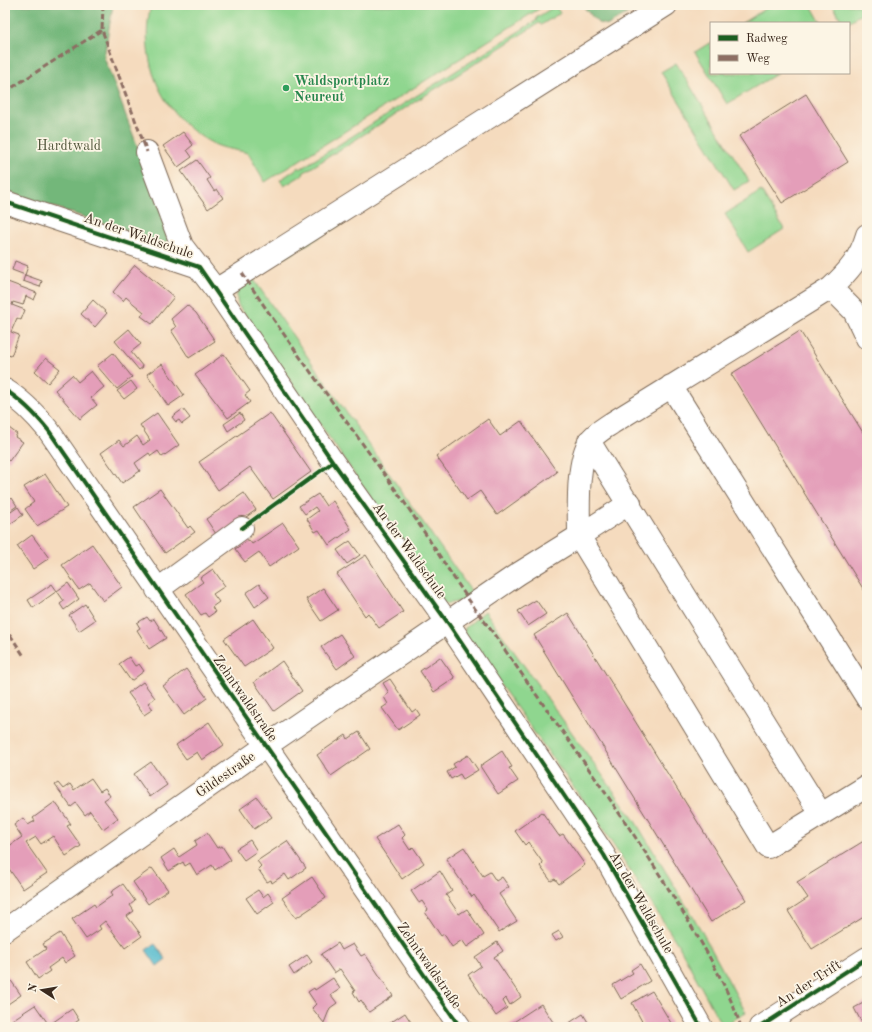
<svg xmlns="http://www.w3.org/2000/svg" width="872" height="1032" font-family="'Old Standard TT',serif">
<rect width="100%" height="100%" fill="#fcf5e5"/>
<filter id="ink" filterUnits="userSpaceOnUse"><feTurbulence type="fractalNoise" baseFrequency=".025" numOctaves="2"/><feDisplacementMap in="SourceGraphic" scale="8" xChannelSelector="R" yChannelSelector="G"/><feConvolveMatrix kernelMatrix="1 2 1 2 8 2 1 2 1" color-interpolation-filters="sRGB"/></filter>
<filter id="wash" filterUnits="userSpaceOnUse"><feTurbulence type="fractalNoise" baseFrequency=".012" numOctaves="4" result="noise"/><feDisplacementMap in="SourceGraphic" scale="16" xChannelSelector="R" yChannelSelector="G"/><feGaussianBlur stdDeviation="0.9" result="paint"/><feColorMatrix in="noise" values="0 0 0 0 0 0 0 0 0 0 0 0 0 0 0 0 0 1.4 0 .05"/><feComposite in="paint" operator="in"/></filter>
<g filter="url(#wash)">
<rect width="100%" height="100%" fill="#f5dbbe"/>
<path fill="#8fd68f" stroke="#658056" d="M151 5H545L265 182 248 153C238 150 225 149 216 145 163 120 137 61 151 5Z
M771 5H811L821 23H742Z
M832 5H867V10L847 23H843Z
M555 6 560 13 541 25 539 23 303 173 304 174 284 186 280 180 299 167 300 169 537 20 536 18Z
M711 42V73H778L727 104 695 52Z
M676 63 749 181 734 190 661 72Z
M761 191 784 229 748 252 725 214Z
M342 218 345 222 252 277 473 594 463 601 444 604 238 305C235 293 238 287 247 278Z
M485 611 635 821 701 930 746 1013 722 1026 679 946 599 823 464 634 465 628Z"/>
<path fill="#73b77a" stroke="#57704c" d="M5 5H113L104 57 171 236 166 244 5 191Z
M582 5H641L608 25 598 23Z"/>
<path fill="#51bace" stroke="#467276" d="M155 944 166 959 157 966 146 950Z"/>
<g id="blocks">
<path fill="#e49eb9" d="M806 94 848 162 782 203 739 136Z
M183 132 193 145 187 150 192 157 178 167 163 146Z
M197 160 210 178 207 180 214 191 217 189 223 198 208 209 181 171Z
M15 261 28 266 25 275 12 270Z
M135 265 174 297 152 324 141 316 144 312 134 304 126 297 123 301 113 292Z
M25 275 42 281 40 287 23 281Z
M5 281 37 293 34 300 26 296 23 305 13 302 12 305 25 310 21 320 17 318 11 332 19 335 11 356 5 354Z
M93 300 107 313 95 327 81 314Z
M187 305 196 313 215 341 189 358 171 330 176 327 171 319Z
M129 329 141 344 131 352 143 367 139 370 115 341Z
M800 331 867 439V595L731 374Z
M113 353 132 377 117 389 97 366Z
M224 354 250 391 245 395 250 402 228 418 195 375Z
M46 358 60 369 48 383 35 371Z
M162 364 184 395 168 406 147 374Z
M91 371 104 387 91 398 97 405 80 419 55 390 72 375 78 382Z
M131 381 137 389 124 399 117 391Z
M183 409 190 418 182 424 179 420 176 422 172 417Z
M157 413 179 445 162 457 158 451 151 456 149 453 135 463 140 471 122 483 101 453 119 440 124 446 137 436 143 445 150 440 140 425Z
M240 413 244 420 228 431 224 424Z
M270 413 311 472 273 499 250 467 218 490 199 462Z
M488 419 500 436 521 421 557 472 497 515 480 491 467 500 436 456Z
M5 425 17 434 15 437 23 442 9 461 5 458Z
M45 474 67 507 37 526 25 509 34 502 24 487Z
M160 489 188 528 190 526 195 532 165 553 134 507Z
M244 493 256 510 218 537 206 519Z
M318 494 326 506 333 501 351 529 329 545 319 530 315 532 307 519 318 511 315 507 305 514 299 506Z
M12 498 17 506 5 514V503Z
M18 507 23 515 10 524 5 516Z
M283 523 299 546 269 567 259 552 245 562 235 549 249 540 252 544Z
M32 535 49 558 33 569 17 546Z
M350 541 360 555 347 564 337 550Z
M92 544 122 587 103 601 90 583 79 590 62 565Z
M366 555 403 612 379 628 368 613 365 616 337 574Z
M213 569 225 586 213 594 219 602 212 607 215 612 208 617 205 613 201 615 186 594 203 582 200 578Z
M68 583 79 599 64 610 60 604 64 601 57 591Z
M52 584 57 591 33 608 28 600Z
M259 584 269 597 255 607 246 593Z
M323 588 338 610 321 621 306 599Z
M536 600 546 614 528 626 518 611Z
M85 604 95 620 79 631 69 615Z
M568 613 746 900 711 922 534 635Z
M147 617 150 621 154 619 166 638 149 649 137 630 140 628 137 623Z
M253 619 273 648 244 667 224 639Z
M340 634 355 656 337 669 321 647Z
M129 657 135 666 139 664 144 671 131 681 119 664Z
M440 657 455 678 434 692 420 671Z
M282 661 302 691 274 711 254 682Z
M186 669 207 698 184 715 163 686Z
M390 679 412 712 416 709 420 715 398 730 382 708 388 704 384 697 389 693 383 683Z
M143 682 155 698 148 703 153 709 144 715 128 693Z
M209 722 224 745 202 760 197 752 186 759 176 745Z
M359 732 370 749 331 776 317 755 346 735 348 739Z
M502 751 512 767 509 768 518 781 498 794 480 766Z
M468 755 478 770 463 779 460 774 451 779 447 772 455 767 453 764Z
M151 762 167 785 150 797 134 774Z
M91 778 100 791 105 788 110 796 104 800 118 818 103 829 90 811 85 815 76 803 71 807 55 785 58 783 63 789 70 784 74 790Z
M257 797 272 817 254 829 240 809Z
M55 802 71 824 67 826 81 846 66 856 53 836 41 844 36 837 26 843 47 873 23 889 5 863V849L22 837 14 825 23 818 28 825 35 821 33 818Z
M542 812 559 836 563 834 585 865 559 884 555 879 551 881 540 866 543 863 528 842 525 845 515 831Z
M398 824 405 835 402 838 410 850 413 847 424 863 402 879 375 839Z
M207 833 217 848 222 846 231 860 215 870 212 865 197 875 190 863 185 866 183 862 169 871 161 858 174 849 179 857 197 845 195 841Z
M867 839V915L812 949 788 911 808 898 797 882Z
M250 840 257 851 244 860 236 849Z
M287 841 306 868 289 880 285 874 272 883 271 880 267 882 258 869 261 866 257 861Z
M464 847 483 876 490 872 496 881 502 877 509 887 499 894 517 921 499 932 474 895 472 897 446 859Z
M152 868 168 890 148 904 133 882Z
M440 871 452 891 446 895 459 914 467 909 484 935 467 947 462 940 452 947 444 934 441 936 425 912 428 910 422 901 419 903 411 891Z
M312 877 326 898 296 918 282 898Z
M123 884 135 901 130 905 134 911 127 916 142 936 125 948 105 921 99 926 101 929 86 939 72 919 94 904 96 907 113 895 111 892Z
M258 890 263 897 268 893 274 902 257 914 246 898Z
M559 931 563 937 556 941 552 935Z
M60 933 75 956 65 963 62 958 48 968 50 971 38 979 27 962 46 949 43 944Z
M497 942 503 951 494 957 521 997 510 1005 506 998 503 1001 507 1008 496 1016 468 975 481 966 475 957Z
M338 943 342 950 353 944 361 956 365 954 393 996 369 1012 361 1000 359 1002 353 992 355 991 340 969 334 973 321 954Z
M307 955 312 962 294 975 289 967Z
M640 964 650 981 621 999 613 985 633 973 631 970Z
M5 972 21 995 5 1006Z
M333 978 340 989 331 995 337 1003 330 1008 324 1023 312 1008 316 1004 308 992 314 988 315 990Z
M652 991 671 1023 665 1027H645L632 1003Z
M867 1001V1027H864L854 1008Z
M541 1004 555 1025 551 1027H506Z
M35 1005 49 1025 72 1009 79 1020 69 1027H17L12 1020Z
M405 1013 414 1027H384Z
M583 1014 591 1027H563Z"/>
</g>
</g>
<g filter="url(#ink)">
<use href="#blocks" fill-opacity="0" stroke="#7c6856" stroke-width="1"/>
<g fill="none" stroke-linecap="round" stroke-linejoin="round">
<g stroke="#7c6856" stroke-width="24">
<path id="minor" d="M147 152 182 246 216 290 333 462 448 623 604 855 701 1027
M5 202 199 267
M831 288 854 311 867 338
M216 290 666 5
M671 386 867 698
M5 390C23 401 36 415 49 431L460 1027
M589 441 821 814
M630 503 579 536 768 847 867 786
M157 590 242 528
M5 930 266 746 518 574 579 536C579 510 576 463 590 441 595 433 605 428 612 423L831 288C848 272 860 259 867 235
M760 1027 867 958"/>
</g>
<use href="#minor" stroke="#fff" stroke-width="22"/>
<path stroke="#8d6e63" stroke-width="3" stroke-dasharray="6 3" stroke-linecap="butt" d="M103 5 102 30 147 152
M5 92 102 30
M242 273C293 350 349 424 402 499 432 542 458 588 491 630 551 717 615 802 671 893 697 935 725 979 741 1027
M5 627 24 656"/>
<g stroke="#fcf5e5" stroke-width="6">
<path id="cycleway" d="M5 202 199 267 333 462 448 623 604 855 701 1027
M5 390C23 401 36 415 49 431L460 1027
M242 528 333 462
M760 1027 867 958"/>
</g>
<use href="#cycleway" stroke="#1b5e20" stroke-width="4"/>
</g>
</g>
<circle fill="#2e9e5b" stroke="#fcf5e5" stroke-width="1.5" cx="286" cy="88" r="4"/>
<g text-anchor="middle" stroke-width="3.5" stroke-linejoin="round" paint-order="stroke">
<g font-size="14" font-weight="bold" fill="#27864d" stroke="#fcf5e5" text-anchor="start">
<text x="294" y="85">Waldsportplatz<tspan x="294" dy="16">Neureut</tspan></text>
</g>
<g font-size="14" fill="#50553a" stroke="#fcf5e5">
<text x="69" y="150">Hardtwald</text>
</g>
<g font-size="14" fill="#3b2a1e" stroke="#fcf5e5">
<text transform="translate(139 235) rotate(19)" y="5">An der Waldschule</text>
<text transform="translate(410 550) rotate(54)" y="5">An der Waldschule</text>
<text transform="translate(246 698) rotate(55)" y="5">Zehntwaldstraße</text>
<text transform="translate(225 774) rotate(-35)" y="5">Gildestraße</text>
<text transform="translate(642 902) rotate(60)" y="5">An der Waldschule</text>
<text transform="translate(430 965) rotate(55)" y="5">Zehntwaldstraße</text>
<text transform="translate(808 983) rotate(-33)" y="5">An der Trift</text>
</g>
</g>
<rect width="872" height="1032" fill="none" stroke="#fcf5e5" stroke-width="20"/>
<rect x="710" y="22" width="140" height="52" fill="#fcf5e5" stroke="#afa495"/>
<rect x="718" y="35" width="20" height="6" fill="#1b5e20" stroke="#afa495"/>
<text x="746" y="42" font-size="12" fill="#3b2a1e">Radweg</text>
<rect x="718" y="55" width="20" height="6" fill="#8d6e63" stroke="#afa495"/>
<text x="746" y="62" font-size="12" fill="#3b2a1e">Weg</text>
<g transform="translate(42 990) rotate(282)" stroke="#fcf5e5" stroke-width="3" paint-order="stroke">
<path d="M0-3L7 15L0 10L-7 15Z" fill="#3b2a1e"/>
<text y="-6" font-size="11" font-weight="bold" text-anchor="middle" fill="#3b2a1e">N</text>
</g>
</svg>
